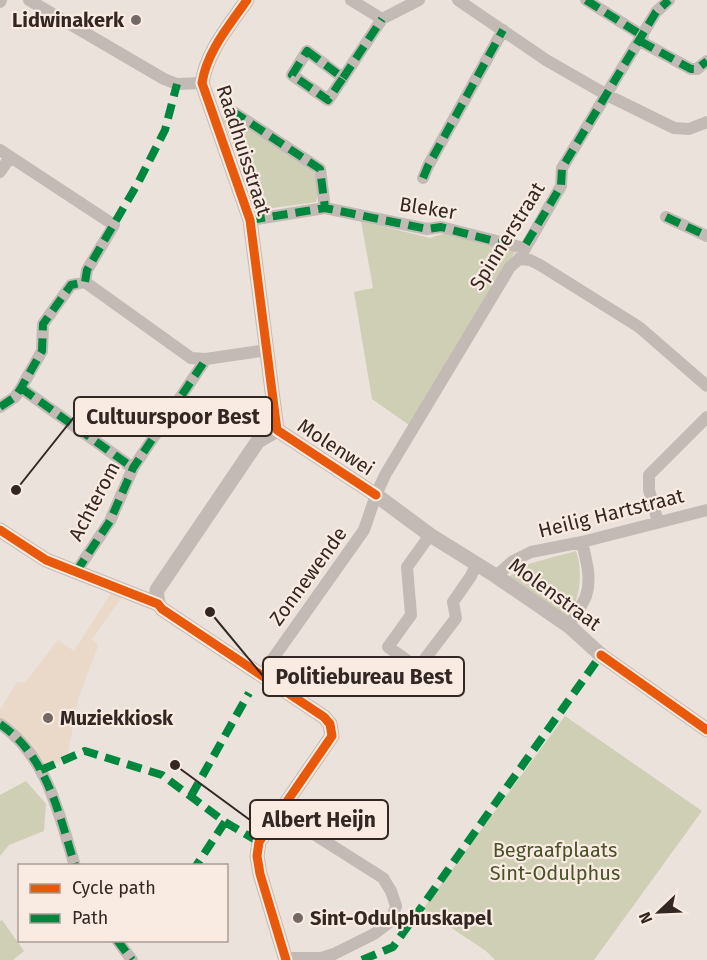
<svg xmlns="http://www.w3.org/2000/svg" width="707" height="960" font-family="'Fira Sans',sans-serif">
<rect width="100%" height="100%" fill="#ebe2db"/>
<path fill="#cecfb4" d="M222 117H235L309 165C317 176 320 189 316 202L259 210Z
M361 221 430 238 445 233 514 250 515 252 409 425 372 399 354 292 373 288Z
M576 551C583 570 581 604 565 619L507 578 528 564Z
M565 716 702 811 594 960H495L486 951 423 909Z
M26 781 46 804 44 831 9 845 0 856V795Z
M2 920 24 951 13 960H0V921Z"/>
<path fill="#ead8c9" d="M115 587 126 591 92 639 98 646 78 699 67 759 41 770 0 724V710L17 682H26L58 640 74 651Z"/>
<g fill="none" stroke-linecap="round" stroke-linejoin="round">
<path stroke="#c3bab5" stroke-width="12" d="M29 0 164 79 177 84 202 83
M351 0 382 19 419 0
M458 0 546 60 607 95 674 128 689 129 707 122
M586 0 643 36
M0 2 1 0
M640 41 691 69H697L707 61
M307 51 343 78 328 100 292 75Z
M343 78 382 19
M232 111 320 169 325 208
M0 150 114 225 87 270 85 282 71 285 43 324 42 351 21 388 15 397 0 407
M0 172 10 157
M423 178 428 166 503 30
M666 217 707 236
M250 220 325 208 427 229 441 227 524 248
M519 259 530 260 540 265 639 327 707 386
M85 282 191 358 206 359 267 350
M21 388 133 468
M658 522 649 490V475L707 417
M430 535 407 567 411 615 388 647 418 668 456 618 453 602 471 576 476 565
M76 572 110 521 133 468 206 359
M496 576 513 561 531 552 582 542 707 510
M569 626C574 617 582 606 586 596 592 578 586 560 582 542
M262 674 364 530 376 495 385 475 510 267 519 259 561 186 562 168 656 12 669 0
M0 724C47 756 59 814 75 866
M277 814 290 819 383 878 391 891 396 906 391 921 374 934 334 954 321 958H287
M117 940 132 960"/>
<path stroke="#c3bab5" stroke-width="15" d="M247 0C229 26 207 51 202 83L250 220 277 430
M277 430 258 441 157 590C156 598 157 604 162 609L324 717 330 724 332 736 259 842 257 856 260 874 286 960
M277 430 376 495 430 535 496 576 569 626 601 655 707 730
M0 530 46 560 158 604"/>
<path stroke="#00873e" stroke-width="8" stroke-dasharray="15 8" stroke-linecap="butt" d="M586 0 643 36
M640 41 691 69H697L707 61
M307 51 343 78 328 100 292 75Z
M343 78 382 19
M232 111 320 169 325 208
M423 178 428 166 503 30
M666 217 707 236
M250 220 325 208 427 229 441 227 509 245
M526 244 561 186 562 168 656 12 669 0
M21 388 133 468
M0 407 15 397 21 388 42 351 43 324 71 285 85 282 87 270 138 183 165 130 177 84
M76 572 110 521 133 468 206 359
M0 724C47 756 59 814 75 866
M41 770 85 751 162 775 225 822 196 866
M191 796 249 693
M225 822 259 842
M117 940 132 960
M362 960 393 947 601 655"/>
<g stroke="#f9ebe1" stroke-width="13">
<path id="cycleway" d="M247 0C229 26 207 51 202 83L250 220 277 430 376 495
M0 530 46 560 158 604 162 609 324 717 330 724 332 736 259 842 257 856 260 874 286 960
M601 655 707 730"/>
</g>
<use href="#cycleway" stroke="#e8590c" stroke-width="9"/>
</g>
<g fill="#736864" stroke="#f9ebe1" stroke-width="2">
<circle cx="136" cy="20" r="6"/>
<circle cx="48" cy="718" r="6"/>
<circle cx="298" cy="918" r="6"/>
</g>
<g text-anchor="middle" stroke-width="4.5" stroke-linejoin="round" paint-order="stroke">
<g font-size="20" font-weight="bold" fill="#332724" stroke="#f9ebe1" text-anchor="start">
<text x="124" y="27" text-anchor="end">Lidwinakerk</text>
<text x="60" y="725">Muziekkiosk</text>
<text x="310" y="925">Sint-Odulphuskapel</text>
</g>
<g font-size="20" fill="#332724" stroke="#f9ebe1">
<text transform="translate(244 150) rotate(72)" y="7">Raadhuisstraat</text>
<text transform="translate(428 208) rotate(9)" y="7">Bleker</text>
<text transform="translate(507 236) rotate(-58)" y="7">Spinnerstraat</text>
<text transform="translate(336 447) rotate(33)" y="7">Molenwei</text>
<text transform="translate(94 501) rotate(-62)" y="7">Achterom</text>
<text transform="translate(611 513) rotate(-14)" y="7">Heilig Hartstraat</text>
<text transform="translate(308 576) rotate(-54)" y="7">Zonnewende</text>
<text transform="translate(555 594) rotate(36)" y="7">Molenstraat</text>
</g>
<g font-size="20" fill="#475227" stroke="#f9ebe1">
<text x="555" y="857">Begraafplaats<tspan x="555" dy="23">Sint-Odulphus</tspan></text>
</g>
</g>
<path fill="none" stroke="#332724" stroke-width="2" d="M16 490L74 417M210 612L263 676M175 765L250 820"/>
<g fill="#332724" stroke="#f9ebe1" stroke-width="2">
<circle cx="16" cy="490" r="6"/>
<circle cx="210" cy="612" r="6"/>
<circle cx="175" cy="765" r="6"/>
</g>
<g fill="#f9ebe1" stroke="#332724" stroke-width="2">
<rect x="74" y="397" width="198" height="39" rx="6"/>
<rect x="263" y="657" width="201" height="39" rx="6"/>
<rect x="250" y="800" width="138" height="39" rx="6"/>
</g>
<g font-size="21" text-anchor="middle" font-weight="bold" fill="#332724">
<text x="173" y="424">Cultuurspoor Best</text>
<text x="364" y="684">Politiebureau Best</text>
<text x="319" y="827">Albert Heijn</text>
</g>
<rect x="18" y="864" width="210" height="78" fill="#f9ebe1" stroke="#aa9d95" stroke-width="1.5"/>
<rect x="30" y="884" width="30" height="9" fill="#e8590c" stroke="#aa9d95" stroke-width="1.5"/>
<text x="72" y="894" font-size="18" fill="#332724">Cycle path</text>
<rect x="30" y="914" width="30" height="9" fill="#00873e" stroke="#aa9d95" stroke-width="1.5"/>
<text x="72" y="924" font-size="18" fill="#332724">Path</text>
<g transform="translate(659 912) rotate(247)" stroke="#f9ebe1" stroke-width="4.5" paint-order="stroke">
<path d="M0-4.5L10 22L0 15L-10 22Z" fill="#332724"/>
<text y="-9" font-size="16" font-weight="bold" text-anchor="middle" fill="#332724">N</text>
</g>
</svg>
